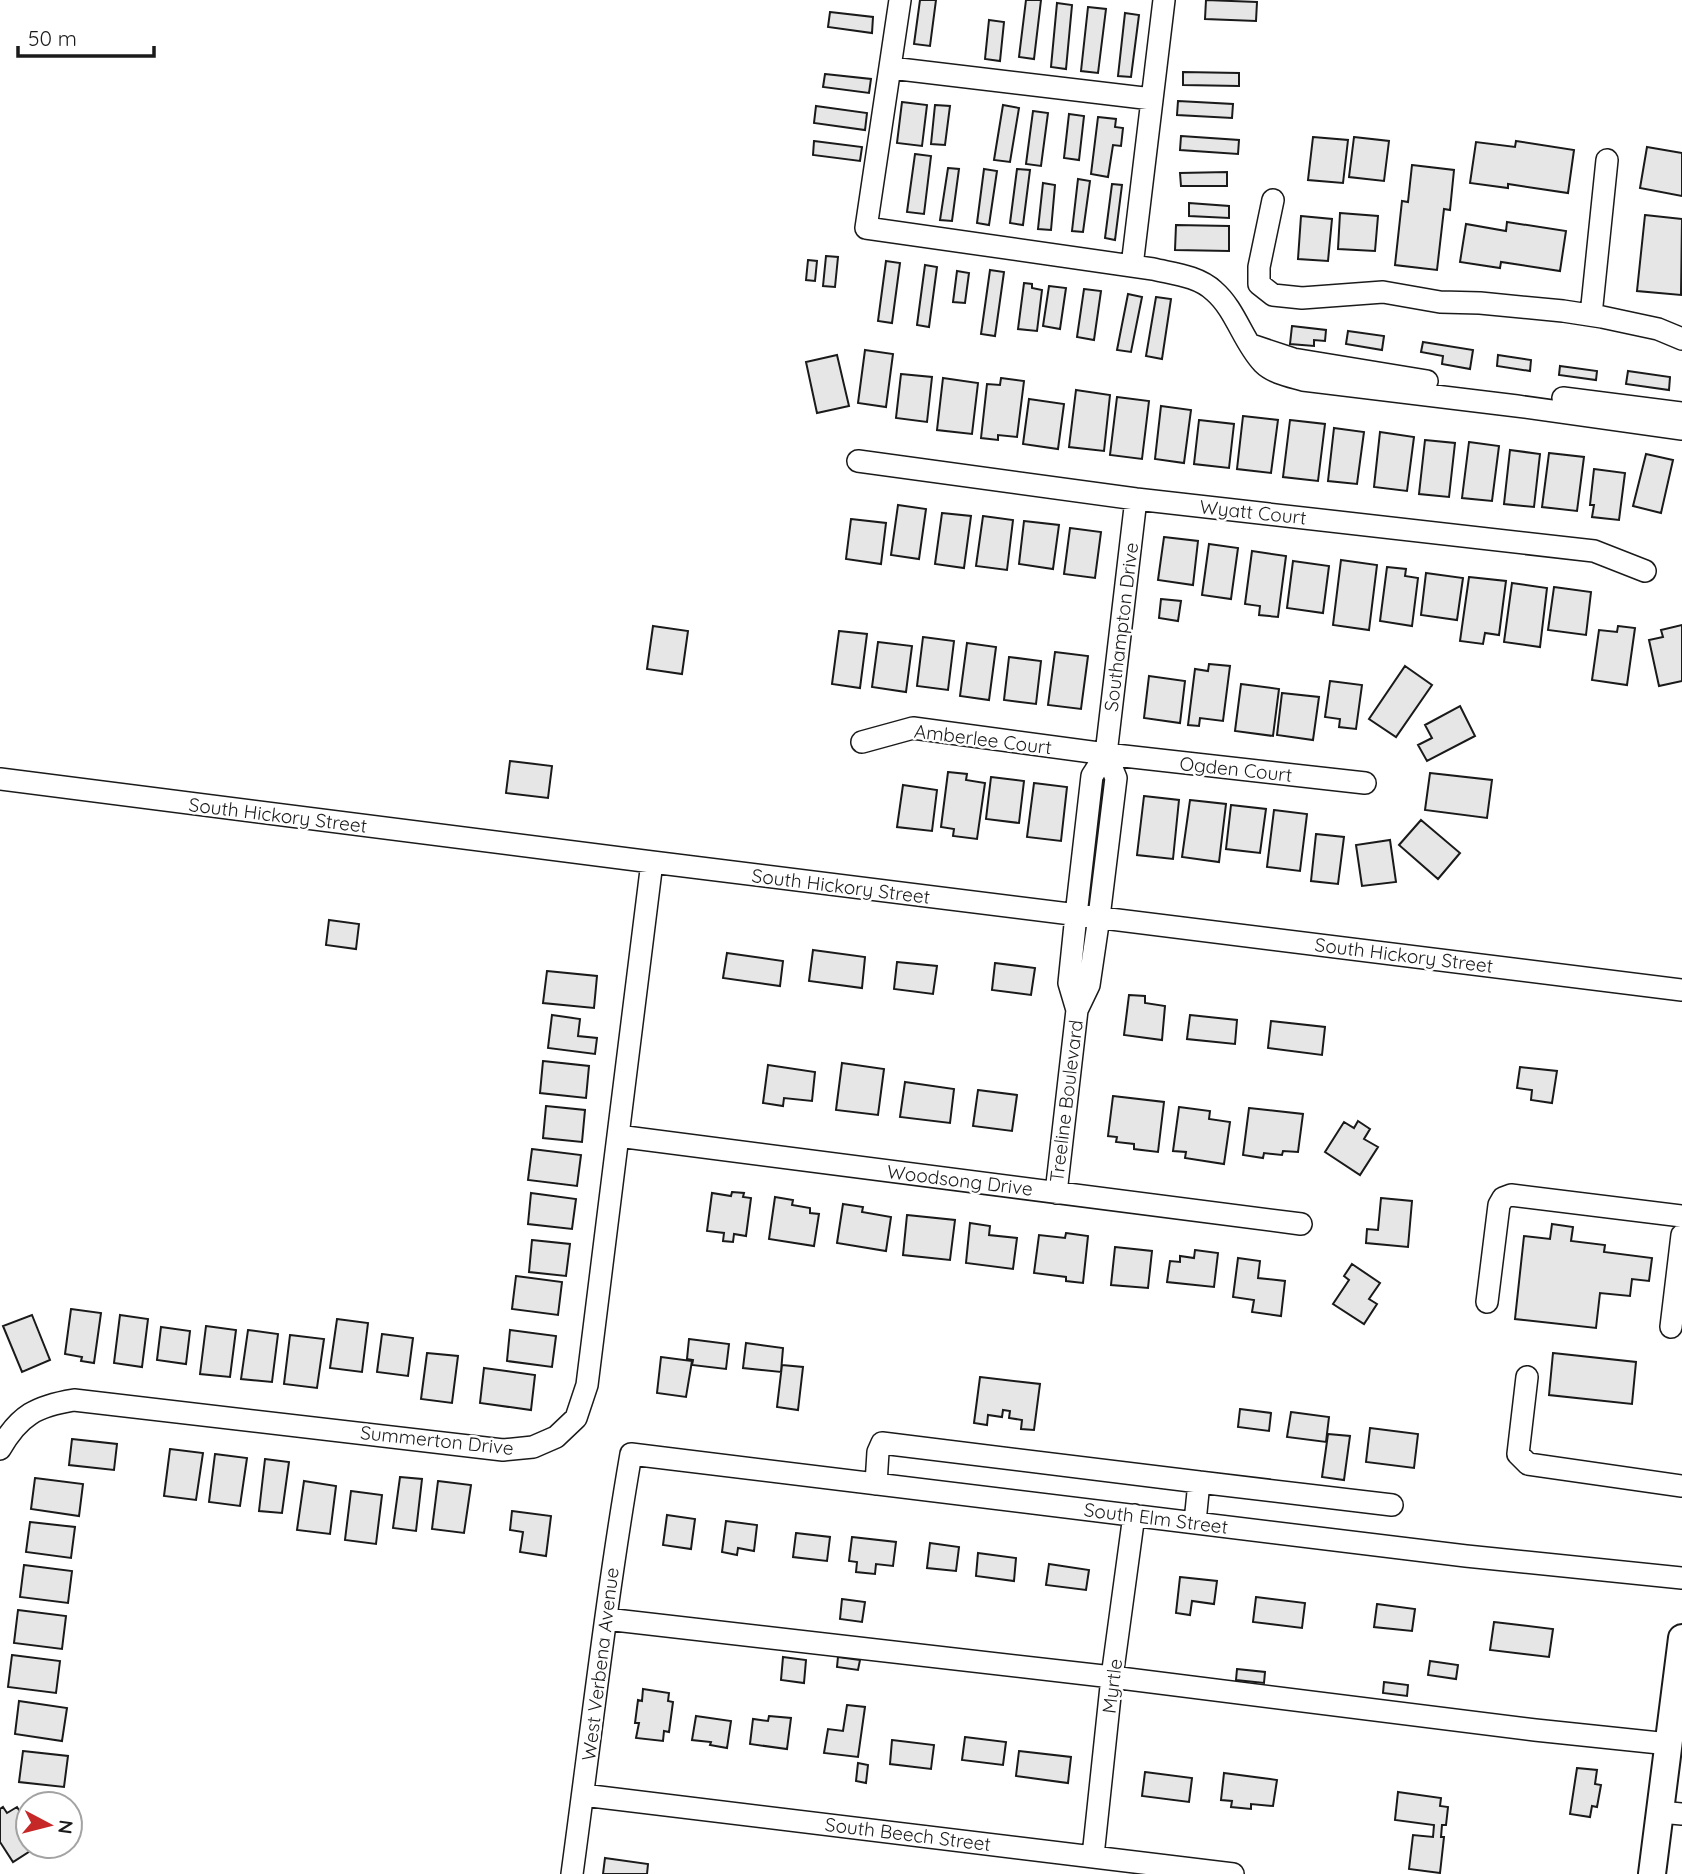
<svg xmlns="http://www.w3.org/2000/svg" width="1682" height="1874" font-family="Quicksand,sans-serif">
<rect width="100%" height="100%" fill="#fff"/>
<path fill="#e6e6e6" stroke="#1a1a1a" stroke-width="2" d="M920 0H936L930 46 914 44Z
M1026 0H1041L1034 59 1019 57Z
M1206 0 1257 2 1256 21 1205 19Z
M1057 3 1072 5 1066 69 1051 67Z
M1088 7 1106 9 1098 73 1081 71Z
M830 12 873 17 872 33 828 27Z
M1125 13 1139 15 1131 77 1118 76Z
M989 20 1004 22 1000 61 985 59Z
M1183 72 1239 73V86L1183 85Z
M825 74 871 79 869 93 823 87Z
M1178 101 1233 104 1232 118 1177 115Z
M902 102 927 105 922 146 897 143Z
M935 105 950 106 945 145 931 144Z
M1003 105 1019 108 1010 162 994 160Z
M816 106 867 113 865 130 814 123Z
M1033 111 1048 113 1041 166 1026 164Z
M1069 114 1084 116 1079 160 1064 158Z
M1098 117 1116 119 1115 127 1123 128 1121 146 1113 145 1108 177 1091 174Z
M1181 136 1239 140 1238 154 1180 150Z
M1313 137 1348 140 1343 183 1308 180Z
M1354 137 1389 141 1384 181 1349 177Z
M814 141 862 147 860 161 813 155Z
M1516 141 1574 150 1568 193 1508 184V188L1470 183 1476 142 1515 147Z
M1647 147 1682 153V196L1640 188Z
M915 154 931 156 924 214 907 212Z
M1412 165 1454 170 1450 210 1444 209 1437 270 1395 265 1402 201 1408 202Z
M948 168 959 169 952 221 940 220Z
M984 169 997 171 989 225 977 223Z
M1017 169 1030 170 1023 225 1010 223Z
M1227 172V186H1181L1180 173Z
M1078 179 1090 181 1083 232 1072 231Z
M1043 183 1055 185 1051 230 1038 229Z
M1112 184 1122 185 1115 240 1105 238Z
M1189 203 1229 206V218L1189 216Z
M1340 213 1378 216 1375 251 1338 249Z
M1645 215 1682 219 1681 295 1637 291Z
M1301 216 1332 219 1328 261 1298 259Z
M1507 222 1566 231 1560 271 1501 262 1500 268 1460 262 1466 224 1506 231Z
M1176 225 1229 226V251L1175 250Z
M826 256 838 257 835 287 823 286Z
M808 260 817 261 815 281 806 280Z
M886 261 900 263 892 323 878 321Z
M925 265 937 267 929 327 917 325Z
M990 270 1004 272 995 336 981 334Z
M957 271 969 273 965 303 953 302Z
M1024 283 1032 284V288L1042 290 1037 331 1018 329Z
M1049 286 1066 288 1060 329 1043 326Z
M1084 289 1101 291 1094 340 1077 337Z
M1128 294 1142 297 1131 352 1117 350Z
M1156 297 1171 299 1162 359 1146 356Z
M1292 326 1326 330 1325 341 1314 340V346L1290 344Z
M1348 331 1384 336 1382 350 1346 344Z
M1423 342 1473 350 1470 369 1442 364 1443 356 1421 352Z
M865 350 893 354 886 407 858 403Z
M837 355 849 406 817 413 806 362Z
M1498 355 1531 360 1530 371 1497 366Z
M1560 366 1597 371 1596 380 1559 375Z
M1628 371 1670 377 1669 390 1626 384Z
M901 374 932 377 927 422 896 418Z
M943 378 978 383 972 434 937 430Z
M1001 378 1024 381 1017 437 998 435V440L981 438 987 384 1000 385Z
M1076 390 1110 395 1104 451 1069 447Z
M1117 397 1149 401 1142 459 1110 455Z
M1029 399 1064 404 1058 449 1023 444Z
M1161 406 1191 410 1184 463 1155 459Z
M1243 416 1278 420 1271 473 1237 469Z
M1199 420 1234 424 1229 468 1194 464Z
M1290 420 1325 424 1318 481 1283 477Z
M1334 428 1364 432 1357 484 1328 481Z
M1380 432 1414 437 1407 491 1374 487Z
M1425 440 1455 443 1449 497 1419 494Z
M1469 442 1499 446 1492 501 1462 498Z
M1510 450 1540 454 1534 507 1504 504Z
M1549 453 1584 457 1577 511 1542 507Z
M1646 454 1673 460 1661 513 1633 506Z
M1594 469 1625 473 1619 520 1592 517 1594 505H1590Z
M898 505 926 509 919 559 891 555Z
M942 513 971 516 964 568 935 564Z
M983 516 1013 520 1007 570 976 566Z
M851 519 886 523 881 564 846 559Z
M1024 521 1059 525 1053 569 1019 564Z
M1070 528 1101 532 1095 578 1064 574Z
M1164 537 1198 541 1193 585 1158 580Z
M1209 544 1238 548 1231 599 1202 595Z
M1252 551 1286 556 1278 617 1259 615 1260 606 1245 604Z
M1341 560 1377 565 1369 630 1333 625Z
M1293 561 1329 566 1323 613 1287 608Z
M1387 567 1406 569 1405 576 1418 578 1412 626 1380 621Z
M1426 573 1463 578 1457 620 1421 615Z
M1469 577 1506 581 1499 635 1485 633 1483 644 1460 641Z
M1512 583 1547 588 1540 647 1504 642Z
M1554 587 1591 592 1586 635 1548 630Z
M1161 599 1181 601 1178 621 1159 618Z
M1682 625V681L1659 686 1649 640 1663 637 1661 630Z
M653 626 688 631 682 674 647 669Z
M1618 626 1635 628 1627 685 1592 680 1599 630 1617 632Z
M839 631 867 634 860 688 832 684Z
M923 637 954 641 948 690 917 686Z
M878 642 912 646 906 692 872 687Z
M967 643 996 647 989 700 960 696Z
M1055 652 1088 656 1081 709 1048 705Z
M1009 657 1041 661 1036 704 1004 700Z
M1209 664 1230 666 1223 721 1200 718 1199 726 1188 725 1195 669 1208 671Z
M1405 666 1432 685 1396 737 1369 719Z
M1149 676 1185 681 1180 723 1144 718Z
M1330 681 1362 685 1356 729 1339 727 1340 719 1325 717Z
M1241 684 1279 689 1273 736 1235 731Z
M1282 693 1319 697 1313 740 1277 735Z
M1460 706 1475 736 1427 761 1418 745 1432 738 1425 725Z
M510 761 552 766 548 798 506 793Z
M948 772 967 774 966 780 985 783 977 839 953 836 954 829 941 827Z
M1430 773 1492 780 1487 818 1425 810Z
M991 777 1024 781 1019 823 986 819Z
M1034 783 1067 787 1061 841 1027 837Z
M903 785 937 790 932 831 897 827Z
M1144 796 1179 800 1173 859 1137 855Z
M1190 800 1226 804 1219 862 1182 857Z
M1231 805 1266 809 1260 853 1226 849Z
M1274 810 1307 814 1300 871 1267 867Z
M1421 820 1460 853 1438 879 1399 845Z
M1316 834 1344 837 1338 884 1311 881Z
M1390 840 1396 882 1362 886 1356 845Z
M329 920 359 924 356 949 326 945Z
M813 950 865 957 862 988 809 981Z
M727 953 783 961 780 986 723 978Z
M897 962 937 966 933 994 894 989Z
M995 963 1035 968 1031 995 992 990Z
M547 971 597 976 594 1008 543 1003Z
M1129 995 1145 996V1003L1165 1006 1162 1040 1124 1035Z
M552 1015 580 1019 578 1036 597 1038 595 1054 548 1048Z
M1190 1015 1237 1020 1235 1044 1187 1039Z
M1271 1021 1325 1027 1322 1055 1268 1048Z
M543 1061 589 1066 586 1098 540 1093Z
M842 1063 884 1069 878 1115 836 1110Z
M768 1065 815 1072 812 1101 784 1098 783 1106 763 1103Z
M1520 1067 1557 1071 1552 1103 1531 1100 1532 1090 1517 1088Z
M905 1082 954 1089 950 1123 900 1117Z
M978 1090 1017 1095 1012 1131 973 1126Z
M1113 1096 1164 1102 1158 1152 1134 1149V1144L1116 1142 1117 1137 1108 1136Z
M546 1106 585 1110 582 1142 543 1138Z
M1179 1107 1210 1111 1209 1119 1230 1122 1224 1164 1185 1158 1186 1152 1173 1151Z
M1249 1108 1303 1114 1298 1152 1283 1151 1282 1155 1264 1153 1263 1158 1243 1155Z
M1358 1121 1370 1129 1364 1139 1378 1147 1360 1175 1325 1152 1344 1122 1354 1128Z
M532 1149 581 1155 577 1186 528 1180Z
M732 1192 744 1193 743 1197 751 1198 746 1236 734 1234 733 1242 723 1241 724 1233 707 1231 712 1193 731 1196Z
M531 1193 576 1199 572 1229 528 1224Z
M775 1197 793 1200 792 1205 810 1208V1213L819 1214 814 1246 769 1239Z
M1381 1198 1412 1201 1408 1247 1366 1243 1367 1229 1378 1230Z
M843 1204 863 1207 862 1212 891 1217 886 1251 837 1243Z
M907 1215 955 1220 950 1260 903 1255Z
M970 1223 990 1226 989 1235 1017 1238 1013 1269 966 1263Z
M1552 1224 1573 1227 1571 1241 1605 1245 1604 1252 1652 1258 1649 1281 1632 1279 1630 1296 1600 1293 1596 1328 1515 1319 1524 1236 1550 1239Z
M1066 1233 1088 1236 1083 1283 1066 1281V1277L1034 1273 1039 1235 1065 1238Z
M532 1240 570 1244 566 1276 529 1272Z
M1115 1247 1152 1251 1148 1288 1111 1285Z
M1195 1250 1218 1253 1214 1287 1167 1282 1170 1261 1180 1262V1256L1194 1258Z
M1238 1258 1260 1261 1258 1278 1285 1281 1281 1316 1252 1312 1254 1300 1233 1297Z
M1352 1264 1380 1283 1369 1299 1377 1304 1364 1324 1333 1304 1349 1280 1344 1276Z
M516 1276 562 1282 558 1315 512 1309Z
M71 1309 101 1313 94 1363 81 1361 82 1357 65 1354Z
M32 1315 50 1360 22 1372 3 1326Z
M120 1315 148 1319 142 1367 114 1363Z
M337 1319 368 1323 362 1372 330 1368Z
M206 1326 236 1330 230 1377 200 1374Z
M161 1327 190 1331 186 1364 157 1360Z
M248 1330 278 1334 272 1382 241 1379Z
M510 1330 556 1336 552 1367 507 1361Z
M382 1334 413 1338 408 1376 377 1372Z
M290 1335 324 1339 317 1388 284 1384Z
M689 1339 729 1344 726 1369 692 1365 693 1360 687 1359Z
M746 1343 783 1348 781 1372 743 1368Z
M427 1353 458 1356 452 1403 421 1399Z
M1553 1353 1636 1362 1632 1404 1549 1395Z
M661 1357 692 1361 686 1397 657 1393Z
M782 1365 803 1367 798 1410 777 1407Z
M484 1368 535 1375 531 1410 480 1403Z
M980 1377 1040 1384 1034 1430 1021 1429 1022 1420 1009 1418 1010 1411 1003 1410 1002 1417 988 1415 987 1425 974 1423Z
M1240 1409 1271 1413 1269 1431 1238 1427Z
M1291 1412 1329 1417 1326 1442 1287 1437Z
M1370 1428 1418 1434 1414 1468 1366 1462Z
M1328 1434 1350 1436 1344 1480 1322 1477Z
M72 1439 117 1444 114 1470 69 1465Z
M170 1449 203 1453 196 1500 164 1496Z
M215 1454 247 1458 240 1506 209 1502Z
M265 1459 289 1462 282 1513 259 1511Z
M400 1477 422 1479 416 1531 393 1528Z
M35 1478 83 1484 79 1516 31 1509Z
M304 1481 336 1486 330 1534 297 1530Z
M438 1481 471 1485 464 1533 432 1529Z
M351 1491 382 1495 376 1544 345 1540Z
M512 1511 551 1516 546 1556 520 1552 523 1532 510 1530Z
M667 1515 695 1519 691 1549 663 1545Z
M726 1521 757 1525 754 1551 738 1548 737 1555 722 1552Z
M30 1522 75 1527 71 1558 26 1552Z
M796 1533 830 1537 827 1561 793 1557Z
M852 1537 896 1542 893 1566 876 1564 875 1574 856 1572 857 1562 849 1561Z
M930 1543 959 1547 956 1571 927 1568Z
M978 1553 1016 1558 1014 1581 976 1576Z
M1049 1564 1089 1570 1086 1590 1046 1585Z
M24 1565 72 1571 68 1603 20 1597Z
M1180 1577 1217 1581 1214 1604 1192 1601 1190 1615 1176 1613Z
M1256 1597 1305 1603 1302 1628 1253 1622Z
M842 1599 865 1602 862 1622 840 1619Z
M1377 1604 1415 1609 1412 1631 1374 1627Z
M18 1610 66 1616 62 1649 14 1643Z
M1494 1622 1553 1629 1549 1657 1490 1650Z
M12 1655 60 1661 56 1693 8 1687Z
M783 1657 806 1660 804 1683 781 1680Z
M838 1657 860 1660 858 1670 837 1667Z
M1430 1661 1458 1665 1456 1679 1428 1675Z
M1237 1669 1265 1672 1264 1683 1236 1680Z
M1384 1682 1408 1685 1407 1696 1383 1693Z
M643 1689 669 1693 668 1701 673 1702 669 1732 664 1731 663 1741 636 1738 639 1723H635L638 1700 642 1701Z
M19 1701 67 1708 62 1741 15 1734Z
M847 1705 865 1707 858 1757 824 1753 828 1729 843 1731Z
M696 1716 731 1721 727 1748 710 1745 711 1742 692 1740Z
M769 1716 791 1718 787 1749 750 1744 753 1719 768 1721Z
M965 1737 1006 1742 1003 1765 962 1760Z
M892 1740 934 1745 931 1769 890 1764Z
M23 1751 68 1756 64 1787 19 1782Z
M1019 1751 1071 1757 1068 1783 1016 1776Z
M858 1763 868 1765 866 1783 856 1781Z
M1577 1768 1597 1770 1595 1784 1601 1785 1597 1807 1592 1806 1590 1817 1570 1814Z
M1145 1772 1192 1778 1189 1802 1142 1796Z
M1224 1773 1277 1780 1273 1806 1251 1804V1809L1231 1807 1232 1801 1221 1800Z
M1398 1792 1441 1798 1440 1806 1448 1807 1446 1825H1442L1441 1837H1444L1440 1873 1409 1869 1413 1835 1433 1837 1434 1825 1395 1820Z
M3 1807 7 1813 17 1807 28 1824V1846H38L13 1862 0 1842V1809Z
M605 1858 648 1864 647 1874H603Z"/>
<g fill="none" stroke-linecap="round" stroke-linejoin="round">
<g stroke="#1a1a1a" stroke-width="24">
<path id="minor" d="M900 0 866 228 1153 269C1174 274 1198 276 1214 291 1236 310 1243 342 1263 363 1273 373 1289 376 1303 380L1517 406 1682 429
M891 68 1152 99
M1273 200 1259 267V284L1273 295 1302 298 1383 292 1440 302 1480 303 1563 311 1602 317 1658 329 1682 339
M1132 266 1164 0
M1591 315 1607 160
M1251 345 1293 359 1427 381
M1563 398 1682 413
M858 461 1136 499 1594 551 1645 571
M862 742 913 728 1106 754 1365 783
M1106 754 1116 778 1099 917 1089 985 1077 1010 1069 983 1076 915 1092 776Z
M1106 754 1136 499
M0 779 652 862 1682 990
M618 1136 1301 1224
M1056 1193 1077 1010
M1487 1302 1499 1205 1503 1198 1511 1195 1682 1216
M1671 1327 1682 1235
M1527 1377 1518 1454 1528 1464 1682 1486
M0 1449C19 1415 37 1406 74 1400L503 1450 533 1447 556 1437 576 1418 587 1385 652 862
M1199 1482 1392 1505
M876 1484 878 1452 882 1443 1199 1482 1195 1522
M606 1619 1112 1677 1535 1730 1669 1744
M583 1795 1233 1874
M1660 1812 1682 1814
M1093 1856 1112 1677 1134 1515
M572 1874C591 1734 607 1593 631 1454L1466 1556 1682 1578"/>
</g>
<g stroke="#1a1a1a" stroke-width="30">
<path id="major" d="M1652 1874 1682 1638"/>
</g>
<use href="#minor" stroke="#fff" stroke-width="21"/>
<use href="#major" stroke="#fff" stroke-width="26"/>
</g>
<g text-anchor="middle" stroke-width="5" stroke-linejoin="round" paint-order="stroke">
<g font-size="19" fill="#1a1a1a" stroke="#fff">
<text transform="translate(1253 512) rotate(6)" y="7">Wyatt Court</text>
<text transform="translate(1121 627) rotate(-83)" y="7">Southampton Drive</text>
<text transform="translate(983 739) rotate(7)" y="7">Amberlee Court</text>
<text transform="translate(1236 769) rotate(6)" y="7">Ogden Court</text>
<text transform="translate(278 815) rotate(7)" y="7">South Hickory Street</text>
<text transform="translate(841 886) rotate(7)" y="7">South Hickory Street</text>
<text transform="translate(1404 955) rotate(7)" y="7">South Hickory Street</text>
<text transform="translate(1066 1101) rotate(-83)" y="7">Treeline Boulevard</text>
<text transform="translate(960 1180) rotate(7)" y="7">Woodsong Drive</text>
<text transform="translate(437 1440) rotate(6)" y="7">Summerton Drive</text>
<text transform="translate(1156 1518) rotate(7)" y="7">South Elm Street</text>
<text transform="translate(600 1664) rotate(-83)" y="7">West Verbena Avenue</text>
<text transform="translate(1112 1686) rotate(-83)" y="7">Myrtle</text>
<text transform="translate(908 1834) rotate(7)" y="7">South Beech Street</text>
</g>
</g>
<g transform="translate(49 1825) rotate(97)"><circle r="33" fill="#ffffff" stroke="#a3a3a3" stroke-width="2"/>
<path d="M0-5L12 26L0 18L-12 26Z" fill="#c62828"/>
<text y="-10" font-size="19" font-weight="bold" text-anchor="middle" fill="#1a1a1a">N</text>
</g>
<path d="M18 46v10h136v-10" fill="none" stroke="#1a1a1a" stroke-width="3.5"/>
<text x="28" y="46" font-size="21" fill="#1a1a1a" stroke="#ffffff" stroke-width="5" paint-order="stroke">50 m</text>
</svg>
